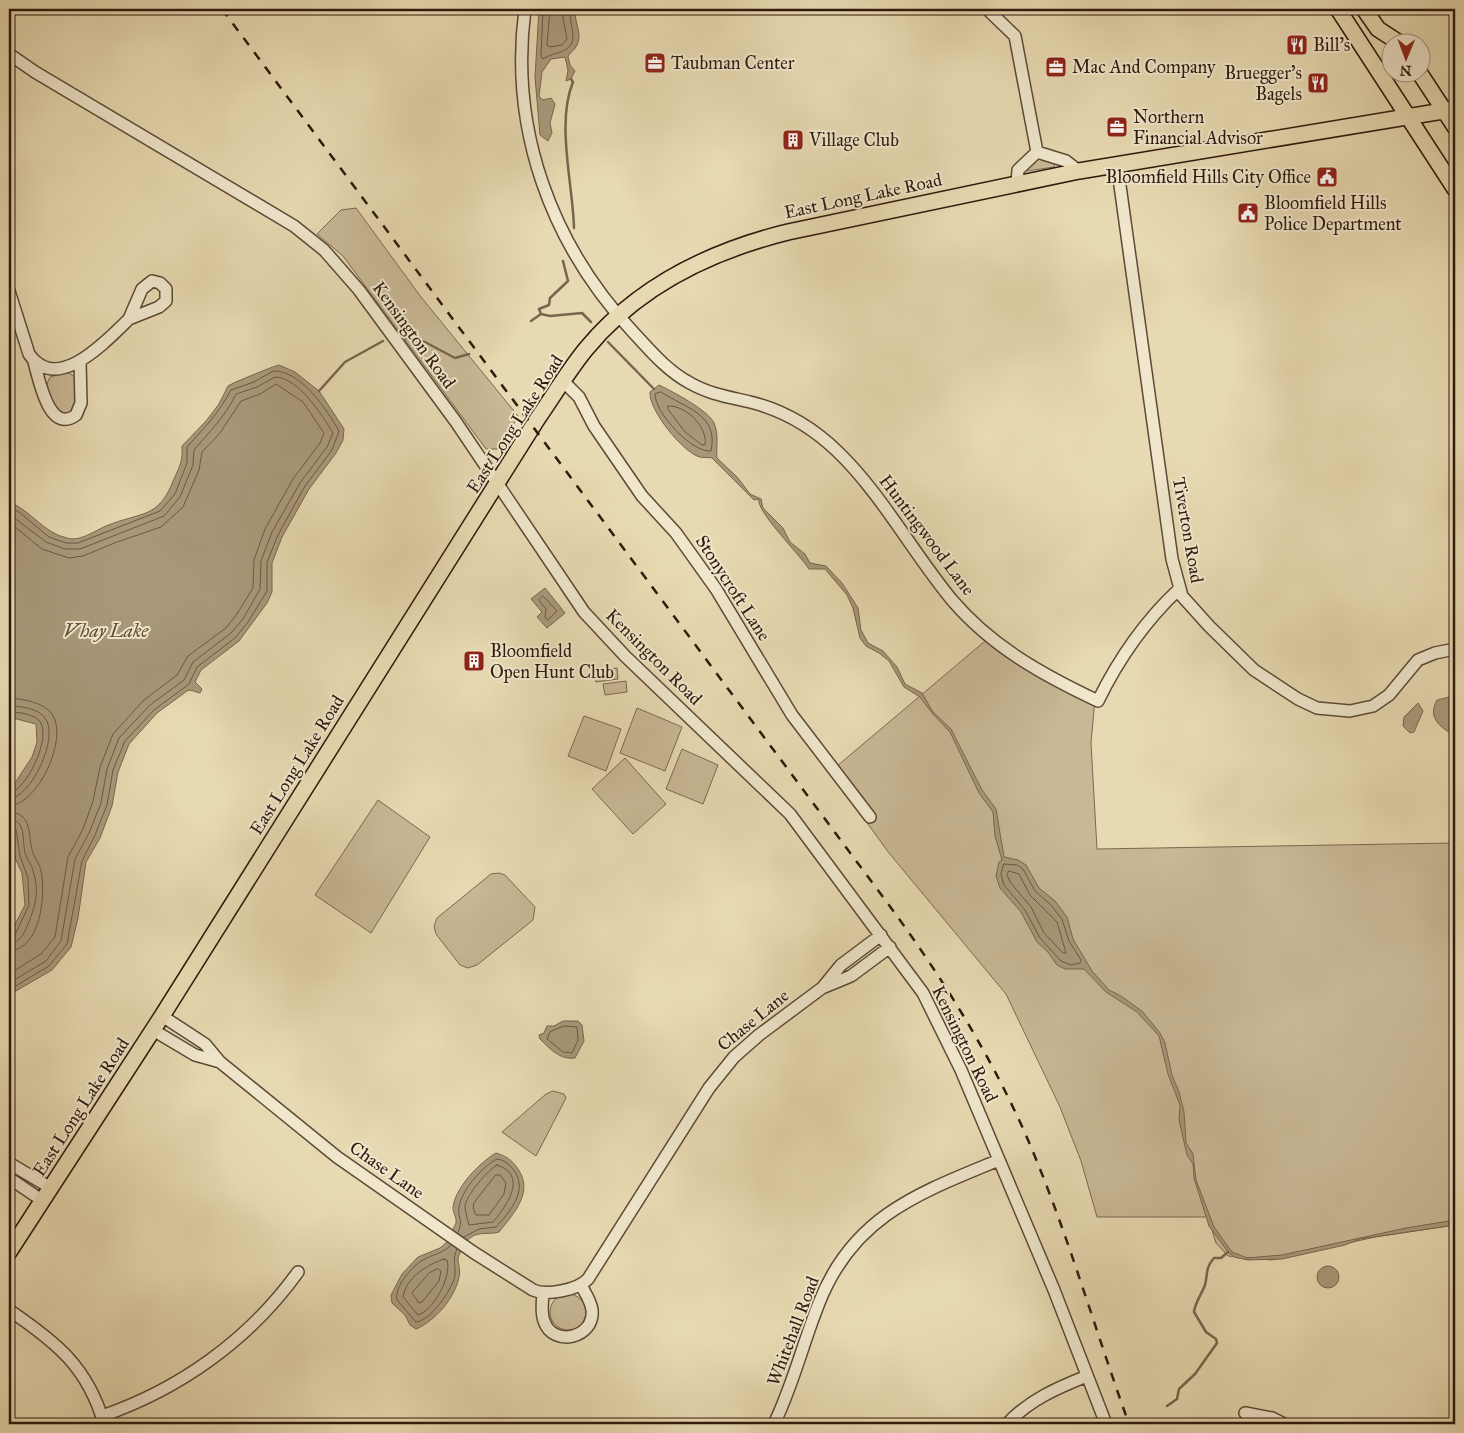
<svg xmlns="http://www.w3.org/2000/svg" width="1464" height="1433" font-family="'IM FELL Great Primer',serif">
<rect width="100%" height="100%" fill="#e7d9b1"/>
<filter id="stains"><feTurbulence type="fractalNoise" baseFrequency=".004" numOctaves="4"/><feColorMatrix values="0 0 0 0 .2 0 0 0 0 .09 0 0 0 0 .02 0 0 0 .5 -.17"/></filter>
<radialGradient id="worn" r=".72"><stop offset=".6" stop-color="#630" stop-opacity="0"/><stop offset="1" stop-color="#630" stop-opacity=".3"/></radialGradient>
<path fill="#c8b895" stroke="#7b6851" d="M1039 156 1054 161 1055 164 1054 167 1027 171V166Z
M356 208 421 297 518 416 500 449H486L343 256 317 234 341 210Z
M67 372 74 376 79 397 74 411 67 414 55 409 46 386 50 377Z
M991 636 1095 699 1091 743 1097 849 1455 843V1225L1375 1237 1272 1260 1228 1256 1216 1243 1208 1217H1097L1081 1161 1060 1107 1006 994 889 853 830 772Z
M617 668 618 679 596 682 594 671Z
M626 681 627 692 605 695 603 684Z
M637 708 682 727 665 771 620 753Z
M584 716 621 729 606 771 568 756Z
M682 749 718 765 703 804 666 789Z
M625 758 666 804 633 834 592 789Z
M378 800 430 837 371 933 315 895Z
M499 873 505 875 535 907 533 920 477 965 468 968 460 965 436 934 434 926 437 918 491 874Z
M553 1091 564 1094 566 1098 536 1156 502 1132 546 1094Z
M550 1312a18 18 0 1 1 36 0a18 18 0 1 1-36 0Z"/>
<path fill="#a89879" stroke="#77654e" d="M539 9H576C573 21 582 32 578 42 577 48 571 52 568 56L570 65 575 71 571 79 566 81 568 70 565 57 551 59 542 72 539 96 543 100 551 98 555 104 550 123 552 133 548 141 540 135 535 77Z
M279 365 295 372 319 391 344 429 343 440 336 453 309 489 282 537 272 563V592L267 603 239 641 201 670 195 682 202 689 200 693 190 690 187 691 157 713 129 744 118 772 112 806 100 838 86 862 78 918 71 947 52 970 9 995V936L25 905 22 873 15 858 9 825V792L32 757 37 742 36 724 9 717V502C31 510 43 533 67 538 80 542 94 531 106 526 142 511 158 520 174 479 180 466 183 460 182 446L206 421 219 404 228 386C232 383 274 366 279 365Z
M659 385C672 391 709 411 714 423 719 434 716 447 717 458L738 478 750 494 761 499 763 508 783 528 790 542 805 554 810 563 826 566 842 583 858 608 861 630 868 643 883 651 897 667 905 684 922 693 933 712 951 729 982 790 996 809 1004 857 1018 860 1026 865 1039 888 1055 901 1067 917 1073 939 1092 971 1109 990 1121 996 1143 1012 1160 1033 1165 1043 1172 1075 1179 1092 1184 1112 1186 1143 1193 1154 1196 1180 1214 1227 1232 1252 1247 1258 1282 1255 1406 1228 1455 1220V1225L1360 1239 1345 1245 1282 1259 1248 1260 1234 1257 1228 1252 1209 1226 1194 1178 1193 1164 1187 1155 1179 1120 1180 1105 1168 1074 1159 1036 1137 1012 1106 992 1084 969H1065L1057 965 1047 951 1037 942 1021 912 1000 888 996 876 999 862 1002 860 995 836 993 812 979 793 950 732 932 713 920 697 904 687 889 661 879 653 866 646 860 638 853 608 847 595 825 569H809C801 556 755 510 759 499L754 500 712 458C708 457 703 458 700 457 683 453 648 409 650 392Z
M545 588 565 613 547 628 537 617 542 612 531 599Z
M1449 697 1455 699V736C1440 727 1427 718 1437 700Z
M1418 703 1423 711 1414 732 1410 733 1403 726 1404 717Z
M563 1021H578L582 1025 584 1041 575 1058C560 1060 550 1049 540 1039L539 1035 544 1033 547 1026H554Z
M496 1153C506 1156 512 1160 518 1169 534 1192 514 1213 499 1232 490 1235 478 1231 470 1238 466 1241 459 1254 458 1258 458 1264 461 1270 459 1277 455 1298 435 1321 416 1329L410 1325 405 1315 392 1303 391 1295 402 1274 418 1257 440 1248 447 1242 456 1223C457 1218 453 1213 453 1208 454 1189 480 1162 496 1153Z
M1317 1277a11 11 0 1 1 22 0a11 11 0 1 1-22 0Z"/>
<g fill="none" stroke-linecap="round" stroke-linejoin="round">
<path stroke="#6b5843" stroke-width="1" d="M543 9 541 56 543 59C550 54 561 53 565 50 581 41 567 23 571 9
M550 9 547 45 550 47 562 45 567 39 563 19 564 9
M661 392C685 408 719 414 711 451 692 453 654 412 655 394Z
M668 406C686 405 708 427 705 445H702L685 432 668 409Z
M9 507 19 512 49 537 66 543H78L160 511 175 494 187 463V447C205 427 218 414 231 390L254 382 273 371C301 370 327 410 339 431L332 450 305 486 278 535 267 562V591L248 622 235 638 197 667 189 684 154 710 125 741 113 770 107 805 95 835 82 861 67 944 49 966 9 990
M9 514 46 542 65 549H80L164 516 180 497 193 465 194 450C210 431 225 417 236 394L257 387 275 377C298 377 322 415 333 433L327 447 300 483 272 532 261 561 260 589 243 619 231 633 193 662 184 680 150 705 119 738 107 769 101 803 89 833 75 859 61 941 46 961 9 983
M9 522 42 549 69 558 83 556 117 542 161 527 183 507 199 470 202 452 220 433 241 401 260 394 276 384 303 402 324 433 320 443 293 479 265 529 254 560 253 588 237 614 226 628 188 656 177 675 144 700 113 734 100 767 93 801 83 829 68 857 55 937 41 954 9 974
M543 596 557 611 548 620 545 618 546 609 539 600Z
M9 698C23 699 43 702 52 714 69 738 38 805 9 806
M9 706C20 706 38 708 45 718 60 737 31 798 9 799
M9 712C18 712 37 714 41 723 50 740 27 790 9 793
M9 812C34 813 27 836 33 853 35 859 40 864 41 871 46 894 41 950 9 951
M9 819C27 820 22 841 25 853 27 860 32 864 33 871 40 893 35 907 27 927 23 935 19 943 9 944
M9 826 16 829 20 856 28 878 29 905 15 935 9 938
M1004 864 1017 865 1023 869 1035 891 1051 905 1062 919 1069 941 1081 960 1080 963 1071 965 1061 961 1040 938 1025 910 1004 885 1001 875Z
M1009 871 1019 874 1030 895 1057 922 1066 953H1063L1044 933 1031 907 1010 882 1007 875Z
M564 1026 577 1027 578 1040 572 1053 563 1052 547 1039 550 1032Z
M497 1165C529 1175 506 1207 493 1222L469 1225C468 1221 465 1211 465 1206 467 1194 487 1171 497 1165Z
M496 1175H500L506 1183 504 1194 489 1215H476L473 1208 474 1203Z
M458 1233C464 1218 457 1218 459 1207 461 1191 483 1166 497 1159 505 1160 510 1165 515 1172 528 1191 509 1213 496 1227L479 1229 464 1237
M451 1245C442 1254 433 1254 423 1260 412 1266 394 1287 397 1300L416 1322C430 1321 452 1290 455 1276 456 1266 452 1259 457 1249
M444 1259 447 1260C452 1276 434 1310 418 1315L403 1297C406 1277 427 1265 444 1259Z
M438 1269 441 1271 439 1281 422 1302 419 1303 412 1293 429 1273Z"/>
<path stroke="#77654e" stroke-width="2.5" d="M571 79 573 82C556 123 573 185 574 228
M563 261 568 281 550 298 549 305 539 309 541 314 550 316 582 313 591 322
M531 321 541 314
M405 338 425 342 455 358 469 354
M608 342 654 389
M319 391 345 362 383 341
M1167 1406 1177 1399 1179 1389 1195 1374 1217 1343 1216 1339 1206 1332 1194 1312C1196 1300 1201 1296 1205 1285 1208 1274 1205 1268 1214 1258H1221L1228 1252"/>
<g stroke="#5c4936" stroke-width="14">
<path id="minor" d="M525 9C509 129 551 244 633 332 650 350 667 371 690 383 709 394 729 397 750 402 783 410 812 427 837 451 881 493 913 553 952 600 992 647 1043 675 1098 701 1118 660 1146 620 1179 589
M987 9 1015 36 1037 152
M9 54 35 72 294 226 324 250 359 290 456 422 584 612 625 656 790 814 923 993 961 1070 1054 1290 1106 1424
M1037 152 1066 161 1079 171
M1117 164 1172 559 1182 596 1209 626 1254 670 1298 699 1317 708 1350 711 1373 706 1389 695 1418 660 1435 653 1455 649
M1017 183 1018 170 1037 152
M152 281 160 283 166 289V301L159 307 129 319 142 289Z
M9 291 29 354C57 395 106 341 129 319
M34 362C39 379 49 435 76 415L81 403 80 361
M563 381 579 397 594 426 642 496 676 533 716 589 792 715 870 817
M823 987 841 965 881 935
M162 1016 205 1044 220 1062 337 1157 473 1252 533 1290C546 1296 578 1290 588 1279L709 1088 734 1057 759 1035 822 988 851 976 890 947
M153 1030 195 1055 220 1062
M9 1163 51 1188
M9 1178 43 1201
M543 1294C542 1303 541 1313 544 1321 553 1348 595 1338 592 1310 591 1301 585 1293 581 1285
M9 1310C56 1342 88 1367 104 1424
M1245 1413 1272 1418 1284 1424
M102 1416C180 1389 249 1340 298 1272
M774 1424C793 1385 803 1343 819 1303 853 1216 919 1193 999 1160
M1007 1424C1029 1400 1057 1388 1087 1376"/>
</g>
<g stroke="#2e190d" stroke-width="18">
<path id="major" d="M1338 9 1455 189
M1364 9 1378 29 1398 42
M1419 72 1455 127
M9 1252 162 1016 538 418C554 395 568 371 586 349 637 287 711 251 788 232L1079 171 1455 109"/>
</g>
<use href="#minor" stroke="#efe6cc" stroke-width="11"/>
<use href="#major" stroke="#e7d9b1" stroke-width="15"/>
<path stroke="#2e190d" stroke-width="2.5" stroke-dasharray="9 9" stroke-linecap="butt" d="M222 9 883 897C938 971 987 1048 1025 1133 1066 1227 1094 1327 1129 1424"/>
</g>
<defs>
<g id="restaurant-square" transform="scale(1.125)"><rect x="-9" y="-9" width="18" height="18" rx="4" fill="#8f2418" stroke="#efe6cc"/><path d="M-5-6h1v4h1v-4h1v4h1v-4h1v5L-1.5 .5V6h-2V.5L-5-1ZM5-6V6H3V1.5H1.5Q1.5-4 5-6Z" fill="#fff"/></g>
<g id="office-square" transform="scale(1.125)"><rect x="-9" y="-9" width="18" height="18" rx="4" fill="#8f2418" stroke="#efe6cc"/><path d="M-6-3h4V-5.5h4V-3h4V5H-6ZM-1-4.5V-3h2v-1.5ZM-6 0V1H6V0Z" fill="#fff"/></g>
<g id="building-square" transform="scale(1.125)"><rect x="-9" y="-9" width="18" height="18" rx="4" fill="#8f2418" stroke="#efe6cc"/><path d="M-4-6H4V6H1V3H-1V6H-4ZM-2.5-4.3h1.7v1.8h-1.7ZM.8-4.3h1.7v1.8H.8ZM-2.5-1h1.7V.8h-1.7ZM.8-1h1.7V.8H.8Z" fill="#fff"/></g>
<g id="civic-square" transform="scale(1.125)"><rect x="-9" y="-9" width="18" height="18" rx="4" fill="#8f2418" stroke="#efe6cc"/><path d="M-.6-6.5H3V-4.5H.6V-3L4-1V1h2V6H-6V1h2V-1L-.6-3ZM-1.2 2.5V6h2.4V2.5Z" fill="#fff"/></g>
</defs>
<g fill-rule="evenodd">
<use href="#restaurant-square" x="1297" y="45"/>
<use href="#office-square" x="655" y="63"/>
<use href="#office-square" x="1056" y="67"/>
<use href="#restaurant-square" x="1318" y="83"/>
<use href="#office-square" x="1117" y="127"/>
<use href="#building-square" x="793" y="140"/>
<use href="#civic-square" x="1327" y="177"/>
<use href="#civic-square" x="1248" y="213"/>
<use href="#building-square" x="474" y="661"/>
</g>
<g text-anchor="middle" stroke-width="4" stroke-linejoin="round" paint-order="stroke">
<g font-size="18" fill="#2e190d" stroke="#efe6cc" text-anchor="start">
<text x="1313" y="51">Bill's</text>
<text x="671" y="69">Taubman Center</text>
<text x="1072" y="73">Mac And Company</text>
<text x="1302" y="79" text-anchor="end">Bruegger's<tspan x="1302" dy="21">Bagels</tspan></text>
<text x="1133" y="123">Northern<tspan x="1133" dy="21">Financial Advisor</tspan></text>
<text x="809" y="146">Village Club</text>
<text x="1311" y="183" text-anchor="end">Bloomfield Hills City Office</text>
<text x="1264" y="209">Bloomfield Hills<tspan x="1264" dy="21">Police Department</tspan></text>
<text x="490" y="657">Bloomfield<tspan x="490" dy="21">Open Hunt Club</tspan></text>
</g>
<g font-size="18" fill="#2e190d" stroke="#efe6cc">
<text transform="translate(863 196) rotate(-12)" y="6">East Long Lake Road</text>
<text transform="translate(414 335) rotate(54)" y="6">Kensington Road</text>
<text transform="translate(515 424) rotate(-57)" y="6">East Long Lake Road</text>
<text transform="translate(1188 530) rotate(80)" y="6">Tiverton Road</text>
<text transform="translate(927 535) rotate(53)" y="6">Huntingwood Lane</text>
<text transform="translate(733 588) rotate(57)" y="6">Stonycroft Lane</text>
<text transform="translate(654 657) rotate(45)" y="6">Kensington Road</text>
<text transform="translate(297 765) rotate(-58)" y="6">East Long Lake Road</text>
<text transform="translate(753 1020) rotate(-39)" y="6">Chase Lane</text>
<text transform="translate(965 1044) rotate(64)" y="6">Kensington Road</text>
<text transform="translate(81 1107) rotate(-57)" y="6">East Long Lake Road</text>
<text transform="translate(387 1170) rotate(35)" y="6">Chase Lane</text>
<text transform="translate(793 1331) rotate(-69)" y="6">Whitehall Road</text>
</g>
<g font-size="19" font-style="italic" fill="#5f4c38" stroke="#efe6cc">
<text x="106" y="637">Vhay Lake</text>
</g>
</g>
<rect width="1464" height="1433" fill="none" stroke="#e7d9b1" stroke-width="30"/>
<rect x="10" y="10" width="1444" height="1413" fill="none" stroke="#2e190d" stroke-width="2.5"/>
<rect x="15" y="15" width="1434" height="1403" fill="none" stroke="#2e190d"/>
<g transform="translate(1406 58) rotate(181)"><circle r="24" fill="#efe6cc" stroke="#a29480"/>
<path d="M0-4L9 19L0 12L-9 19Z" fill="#8f2418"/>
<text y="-8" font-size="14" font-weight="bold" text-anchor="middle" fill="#2e190d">N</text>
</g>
<rect width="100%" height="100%" filter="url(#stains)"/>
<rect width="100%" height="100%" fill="url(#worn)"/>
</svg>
